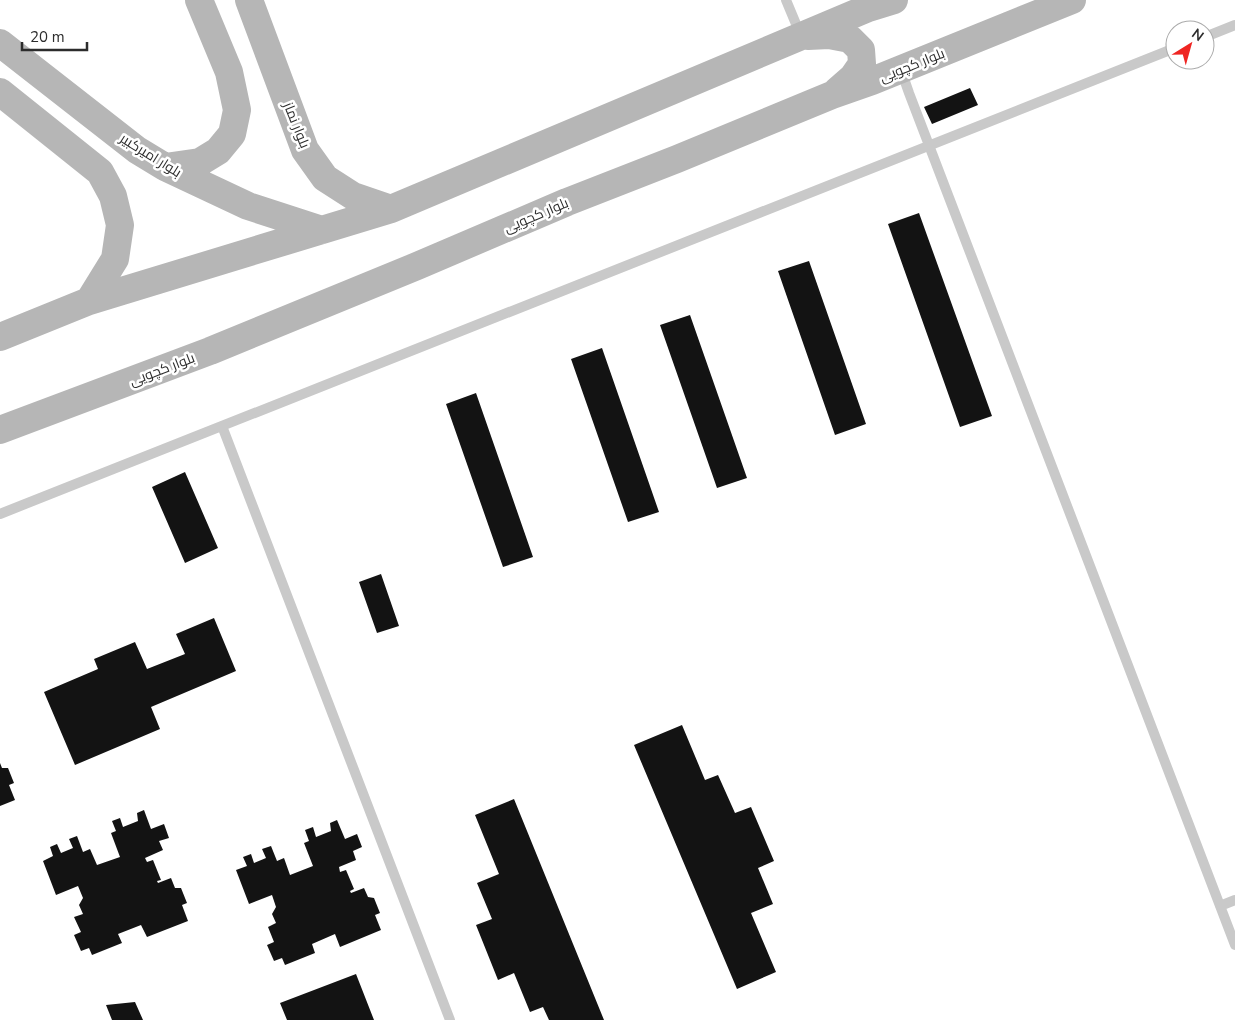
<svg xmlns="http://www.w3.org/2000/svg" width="1235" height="1020" font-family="'Nunito Sans',Cairo,sans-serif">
<rect width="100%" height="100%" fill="#fff"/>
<path fill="#131313" d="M970 88 978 105 932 124 924 107Z
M919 213 992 416 960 427 888 224Z
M809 261 866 424 835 435 778 271Z
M690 315 747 478 717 488 660 325Z
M602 348 659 512 628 522 571 359Z
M476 393 533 557 503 567 446 404Z
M185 472 218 548 185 563 152 487Z
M381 574 399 626 377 633 359 582Z
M214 618 236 671 151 707 160 729 75 765 44 692 98 669 94 659 135 642 147 669 185 654 176 634Z
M682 725 705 780 718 775 735 813 751 807 774 861 758 868 773 904 751 913 776 972 737 989 634 745Z
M0 763 2 768H8L14 783 9 785 15 800 0 806Z
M514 799 604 1020H549L543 1007 530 1012 514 973 498 980 476 925 492 919 477 883 499 874 475 815Z
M144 810 151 829 164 824 169 838 159 841 163 850 145 858 147 862 153 860 161 880 157 881 158 883 171 878 175 888H181L187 903 182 905 188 921 147 937 141 925 118 934 122 943 92 955 89 948 81 951 74 935 81 932 74 917 83 914 79 905 83 898 78 886 56 895 43 861 53 856 50 847 57 844 61 853 73 848 69 839 77 836 83 852 90 849 97 865 120 857 111 833 116 831 112 821 120 818 123 827 138 821 137 813Z
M337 820 345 839 357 834 362 847 353 851 356 860 339 867 340 872 346 870 354 889 350 891 351 893 364 888 368 897 374 898 380 913 375 915 381 930 340 947 335 934 312 944 315 953 285 965 282 958 274 961 267 945 274 942 268 927 276 923 272 914 276 907 272 895 249 904 236 870 247 866 243 857 251 854 254 863 266 858 262 849 271 846 277 861 284 858 290 875 313 866 304 843 309 841 305 830 313 827 316 837 331 831 330 823Z
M356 974 374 1020H287L280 1003Z
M135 1002 143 1020H112L106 1005Z"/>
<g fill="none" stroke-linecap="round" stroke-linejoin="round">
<path stroke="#c9c9c9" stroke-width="10" d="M786 0 801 36
M1205 37 1235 25
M901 70 909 93 1235 945
M222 426 450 1020
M0 514 1175 48
M1220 906 1235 900"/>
<path stroke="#b6b6b6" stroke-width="28" d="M249 0 305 150 325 178 353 196 391 209
M808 36 829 35 850 39 861 50 862 64 853 77 837 91
M0 43 137 150 165 167 248 206 322 230
M0 92 100 172 113 196 120 225 115 259 89 301
M165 167 200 162 218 151 232 134 237 110 229 72 199 0
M0 337 89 301 391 209 868 8 894 0
M0 430 210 351 417 266 567 202 677 159 832 95 872 81 1072 0"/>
</g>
<g text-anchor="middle" stroke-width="5" stroke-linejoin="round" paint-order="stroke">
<g font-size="14" fill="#2c2c2c" stroke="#fff">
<text transform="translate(912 65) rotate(-22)" y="5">بلوار کچویی</text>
<text transform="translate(297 125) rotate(68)" y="5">بلوار نماز</text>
<text transform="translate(151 155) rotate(32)" y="5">بلوار امیرکبیر</text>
<text transform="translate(536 215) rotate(-23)" y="5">بلوار کچویی</text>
<text transform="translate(162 369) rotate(-21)" y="5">بلوار کچویی</text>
</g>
</g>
<g transform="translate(1190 45) rotate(37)"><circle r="24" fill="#ffffff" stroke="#ababab"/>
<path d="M0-4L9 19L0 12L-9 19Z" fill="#ef2522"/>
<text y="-8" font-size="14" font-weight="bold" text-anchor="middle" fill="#2c2c2c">N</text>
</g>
<path d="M22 42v8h65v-8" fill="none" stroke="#2c2c2c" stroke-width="2.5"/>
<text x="30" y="42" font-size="15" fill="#2c2c2c" stroke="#ffffff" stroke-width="4" paint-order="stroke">20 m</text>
</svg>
